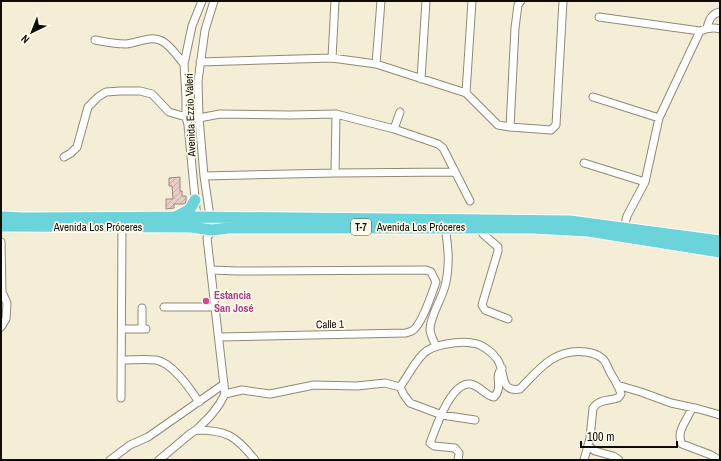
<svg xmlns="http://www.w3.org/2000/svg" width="721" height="461" font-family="'Archivo Narrow',sans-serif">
<defs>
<pattern id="building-hatch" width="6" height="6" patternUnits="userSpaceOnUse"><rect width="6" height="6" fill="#e7cdc4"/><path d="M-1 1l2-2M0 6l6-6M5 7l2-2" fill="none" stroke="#c5afa7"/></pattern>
</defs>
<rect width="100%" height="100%" fill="#f4eed7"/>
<path fill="url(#building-hatch)" stroke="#9e877e" d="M180 177V191H182V196H186V201L185 204H174V208L166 209V199H173L172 186H169V178Z"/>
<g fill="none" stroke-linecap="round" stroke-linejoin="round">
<g stroke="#8f8a75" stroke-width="9">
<path id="minor" d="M214 1 205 30 198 81 199 118 204 176 212 230 207 238 225 394C218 409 208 419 196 430 227 430 236 436 255 460
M599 17 700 31
M707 28C709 20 711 14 720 12
M95 40C105 42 115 44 126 44 137 43 151 35 162 41 171 46 177 56 184 64
M332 58 335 1
M200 62 332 58 376 64 466 93 498 125 510 127 551 130 556 125 563 1
M376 64 381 1
M421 79 426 1
M466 93 472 1
M593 97 659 118
M510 127 515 28 518 5 521 1
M394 129 400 112
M64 157 71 153 77 147 88 107 98 97 106 92 121 91H140L152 94 169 112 186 117 199 118 220 114 290 115 336 114 394 129 438 144 443 148 470 201
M584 163 645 182
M335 173 336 114
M204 176 335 173 454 172
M197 219 188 125 186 117V99L184 64 192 26 202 1
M480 227 483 234 498 247V251L482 305 485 310 508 319
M624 228 627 216 645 182 659 118 700 31C707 28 713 27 720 29
M1 242 2 292 7 303 6 319 1 327
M211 270 238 271 426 270 431 272 436 282C432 293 422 325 412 331 412 331 406 333 406 333L219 337
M164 307H216
M122 329H146
M142 329V308
M436 346C434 341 430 335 430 329 431 313 443 298 446 282 450 263 448 246 445 227
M121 360C133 360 145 359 156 360 173 363 190 389 199 402
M617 385 641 392 671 403 699 409 720 415
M400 387 404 395 410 403 442 415 475 420
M225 394 242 390 270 394 314 385 357 386 385 383 400 387C408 376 414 363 423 354 432 344 460 341 472 343 482 344 492 352 497 359 503 367 502 379 506 385 509 390 514 390 520 389 539 369 555 348 586 352 592 353 598 354 603 359 606 362 608 368 610 372 614 379 619 386 621 394L618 398C609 401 599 399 593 408L590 438 584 460
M121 398 122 227
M692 408C688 419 675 432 682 444L711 455 719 460
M588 446 595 451 613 456 619 460
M110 460 130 445 148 437 224 384
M159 460 190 434 196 430
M458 460 459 453 455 448 434 446 430 443C436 428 450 383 470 384 480 385 485 396 494 397 504 387 493 377 502 368"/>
</g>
<g stroke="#fff" stroke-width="13">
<path id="highway" d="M177 216 190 209 195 200
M1 217 25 218 197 217 570 221 720 241
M1 226 191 227 212 230 228 228H532L588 231 720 252"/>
</g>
<use href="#minor" stroke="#fff" stroke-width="7"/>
<use href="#highway" stroke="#6bd4db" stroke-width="11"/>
</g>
<circle fill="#d1479c" stroke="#fffced" stroke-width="1.5" cx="206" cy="301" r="4"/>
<g text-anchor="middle" stroke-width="3.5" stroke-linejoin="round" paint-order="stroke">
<rect fill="#fffced" stroke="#56544b" stroke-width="1" x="351" y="219" width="20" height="16" rx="3"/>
<g font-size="10" font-weight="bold" fill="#0e0c05">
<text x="361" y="231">T-7</text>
</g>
<g font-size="11" fill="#0e0c05" stroke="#fffced">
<text transform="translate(190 115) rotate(-92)" y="4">Avenida Ezzio Valeri</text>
<text x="98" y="231">Avenida Los Próceres</text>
<text x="421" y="231">Avenida Los Próceres</text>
<text transform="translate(330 324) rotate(-1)" y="4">Calle 1</text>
</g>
<g font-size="11" font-weight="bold" fill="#b23c85" stroke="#fffced" text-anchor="start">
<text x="214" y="299">Estancia<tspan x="214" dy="13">San José</tspan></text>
</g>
</g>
<rect width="721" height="461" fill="none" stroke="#0e0c05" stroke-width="4"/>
<g transform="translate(32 32) rotate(223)" stroke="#fffced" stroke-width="3" paint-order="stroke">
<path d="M0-3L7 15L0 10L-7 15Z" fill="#0e0c05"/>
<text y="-6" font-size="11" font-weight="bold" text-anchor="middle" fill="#0e0c05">N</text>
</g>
<path d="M581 441v6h96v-6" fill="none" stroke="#0e0c05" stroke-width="2"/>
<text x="587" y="441" font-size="12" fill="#0e0c05" stroke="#fffced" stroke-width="3" paint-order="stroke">100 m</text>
</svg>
